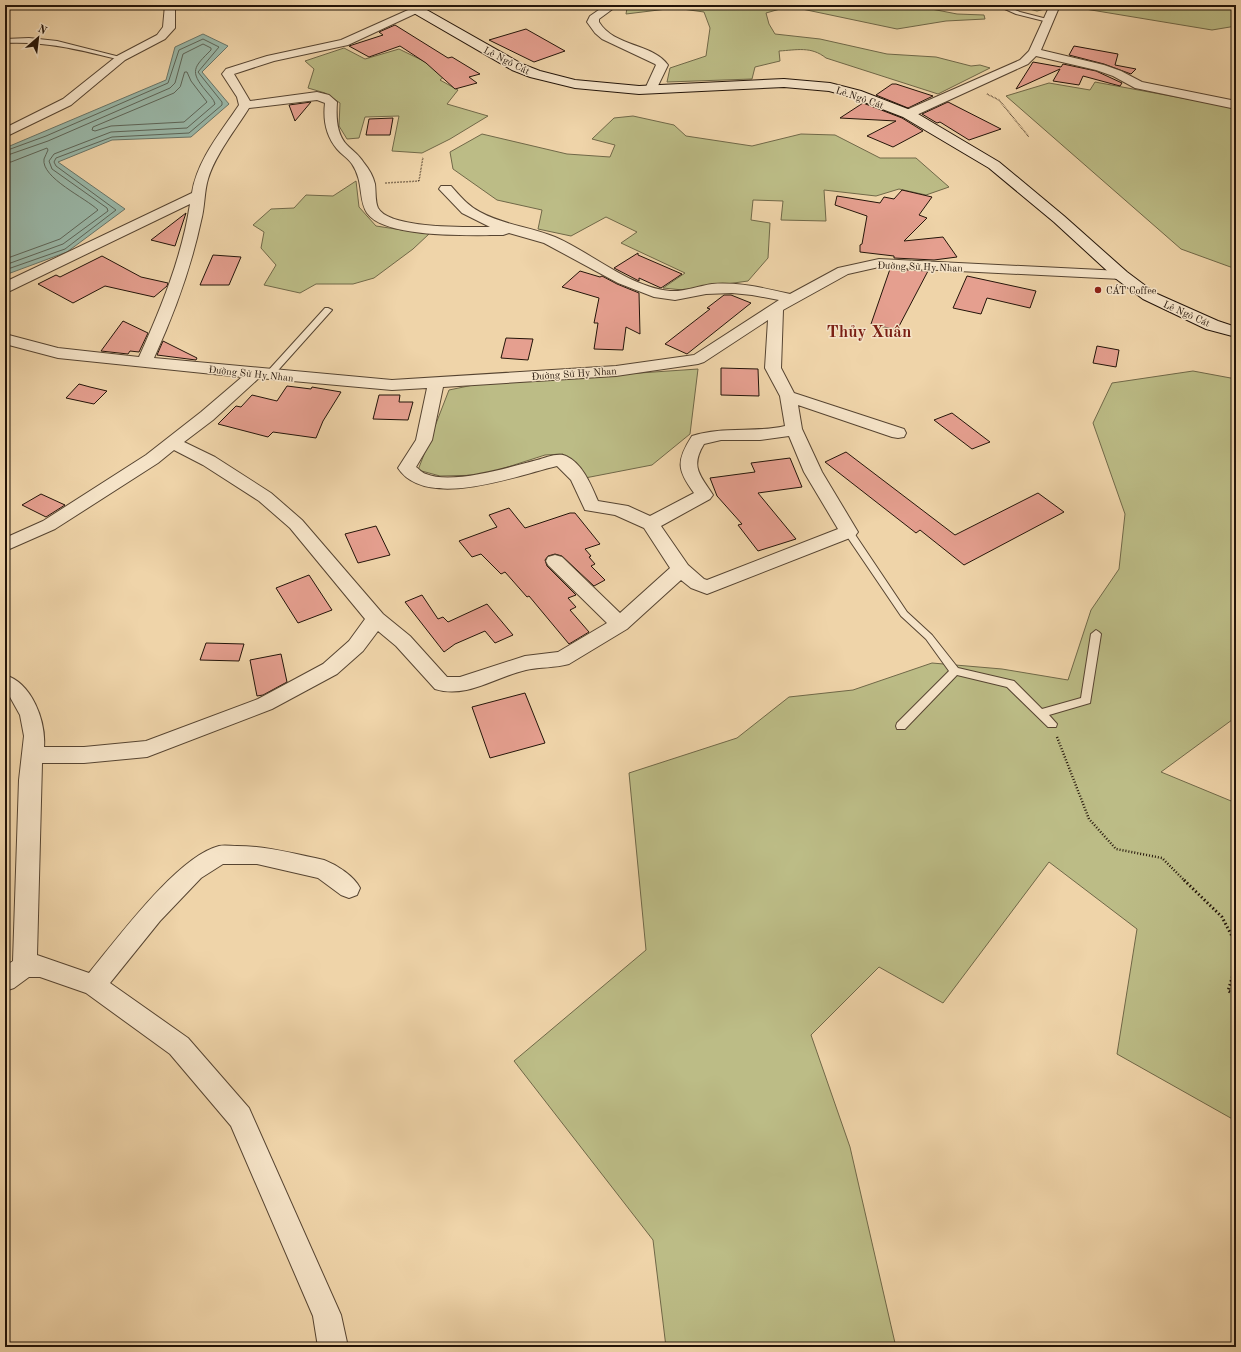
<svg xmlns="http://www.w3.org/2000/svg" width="1241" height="1352" font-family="'Old Standard TT',serif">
<rect width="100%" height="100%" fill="#efd4a9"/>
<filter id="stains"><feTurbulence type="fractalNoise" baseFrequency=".005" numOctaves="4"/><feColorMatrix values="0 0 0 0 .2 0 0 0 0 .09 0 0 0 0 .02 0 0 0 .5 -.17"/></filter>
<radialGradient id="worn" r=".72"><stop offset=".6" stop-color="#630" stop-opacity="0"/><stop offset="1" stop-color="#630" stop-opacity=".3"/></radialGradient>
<path fill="#bcbc86" stroke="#706848" d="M638 5H911L957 14 984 15 985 19 946 21 897 29 802 9H780L766 13 769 24 775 34 820 39 887 54 936 57 971 66 980 65 990 68 938 94 826 58C811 46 797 50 779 51L780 61 755 67 752 79 667 82 670 68 706 56 710 28 704 12 675 8 626 14 627 8Z
M1013 5H1236V26L1212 30 1061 5 1037 11Z
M344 48 365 59 399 49 448 73 440 80 458 90 447 104 488 116 450 139 422 153 392 151 399 116 365 117 359 138 347 139 339 126 340 103 325 93 308 88 314 69 305 61Z
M1095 82 1236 108V269L1181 249 1006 96 1049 83 1090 90Z
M633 116 674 125 686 136 752 146 801 134 835 135 880 158H916L949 187 926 195 899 189 876 196 824 190 826 221 781 220 783 201 753 200 751 220 770 223 768 258 748 281 683 290 663 288 685 273 621 243 637 232 606 217 571 236 538 229 542 210 497 200 453 169 450 152 482 134 567 154 610 157 615 145 592 139 614 118Z
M356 181 359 207 376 226 429 234 413 249 374 278 353 284H316L300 293 264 285 276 265 261 248 264 232 253 225 271 209 294 208 306 195 333 196Z
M698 369 690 434 652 465 585 478 563 454 545 455 483 475 440 476 418 470 449 390 478 384Z
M1193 371 1236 379V717L1161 772 1236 803V1121L1117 1054 1137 929 1049 862 943 1003 879 967 811 1035 850 1147 895 1343 891 1347H666L653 1240 514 1061 646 950 629 773 737 738 789 697 853 690 932 663 1002 669 1068 680 1091 610 1119 569 1125 514 1093 423 1112 383Z"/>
<path fill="#9ab8a9" stroke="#6a7669" d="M203 34 228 46 202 72 229 104 191 137 112 140 58 162 125 209 67 252 5 275V148L166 80 175 47Z"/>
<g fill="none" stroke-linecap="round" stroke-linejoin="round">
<path stroke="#5e6659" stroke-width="1" d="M185 72H187L191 81 207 102 184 122 111 126 95 131 92 130 93 127 174 93 180 87Z
M5 151 46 136 168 83 179 50 203 39 219 47 198 72 222 102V105L189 133 112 137 56 158 54 162 56 166 116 210 65 249 5 270
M5 156 48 141 170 88 175 83 183 54 203 44 211 48V50C194 67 189 71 206 91 209 95 214 99 215 104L187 128 111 132 54 154 49 161 52 169 107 208 108 211 63 244 5 265
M5 162H11L47 148 48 150C47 153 45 156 44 159 41 178 86 198 98 210L60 239 5 259"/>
</g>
<path fill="#e59f8f" stroke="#231409" d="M395 25 448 58 452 57 480 74 469 77 477 83 455 89 426 63 400 46 369 57 349 46 383 35 379 32Z
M526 29 565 51 534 62 489 40Z
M1074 46 1118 54 1115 65 1136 69 1131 74 1104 64 1069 55Z
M1033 62 1061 67 1063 64 1096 71 1122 83 1120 86 1083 76 1079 85 1053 81 1060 69 1016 89Z
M892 84H896L933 96 908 108 876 95Z
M311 102 295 121 289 105Z
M948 102 1001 129 969 140 940 122 937 123 922 114Z
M863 103 902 118 923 131 893 147 867 136 896 121 840 118Z
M393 118 390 135H366L369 119Z
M902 190 932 197 919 215 927 218 904 241 943 237 957 257 934 260 894 258V256L860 252V245L862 244 867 216 835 205 837 196 880 203 884 197 894 199Z
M186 213 175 246 151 240Z
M638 253V255L682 274 661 288 639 278V281L614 268Z
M213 255 241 257 229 285H200Z
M102 256 141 277 168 283 167 286 154 297 105 286 73 303 38 284 56 275 60 277Z
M890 269 928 271 897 330 871 324Z
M580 271 600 277 602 276 617 284 639 293 640 334 626 327 623 350 594 349 598 323H594L599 298 562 287Z
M967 276 1036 291 1030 308 987 298 981 314 953 308Z
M724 295H731L751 303 687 354 665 344 710 309 707 308Z
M123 321 148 333 139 352 130 351 128 354 101 351Z
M506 338 533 339 528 360 501 358Z
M163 341 197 358 196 360 157 355Z
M1097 346 1119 350 1116 367 1093 363Z
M721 368 758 369 759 396 721 395Z
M79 384 90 387 107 391 94 404 66 398Z
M287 386 311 389 312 387 341 392 323 421 316 438 273 432 268 437 218 424 236 406 241 407 252 395 277 401Z
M379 395H400L399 402H413L408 420 373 419Z
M952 413 990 442 972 449 934 420Z
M846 452 955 535 1038 493 1064 512 964 565 920 530 916 533 825 462Z
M790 458 802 487 758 493 796 539 758 551 738 525 742 524 717 496 710 478 755 472 751 463Z
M41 494 65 505 46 517 22 505Z
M509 508 525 528 570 513H575L600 544 585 549 591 556 589 557 595 564 591 566 605 580 594 586 562 556 555 554 548 556 545 560 547 566 576 595 568 598 576 607 570 610 589 632 569 644 529 596 527 597 505 572 501 574 481 554 472 557 459 541 497 527 489 515Z
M376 526 390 555 358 563 345 534Z
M309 575 332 610 298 623 276 588Z
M422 595 438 619 443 617 448 622 487 604 513 635 495 643 485 631 455 644 444 652 405 602Z
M206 643 244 644 239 661 200 660Z
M281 654 287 682 263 695 257 696 250 660Z
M525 693 545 743 490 758 472 707Z"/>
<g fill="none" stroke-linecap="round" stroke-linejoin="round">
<g stroke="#564431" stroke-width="2">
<path id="lane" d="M996 5H1004L1020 12 1051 20 1048 22 1016 14Z
M29 38 57 41 124 58 121 60C81 50 47 41 5 43V39Z
M325 308H328L332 310 272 377H266V373Z
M849 529 852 530 907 612 932 635 958 668 1014 681 1042 709 1081 698 1091 634 1096 630 1099 632 1101 634 1090 703 1049 715 1057 724 1056 727H1048L1007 687 957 675 905 729H897L896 726 897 723 949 671 926 639 901 616 844 532Z"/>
</g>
<g stroke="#564431" stroke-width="2">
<path id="street" d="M165 5H175V28L165 39 125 60 71 105 5 137V128L63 99 117 56 157 35 163 27Z
M606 5H618L599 19V22C614 47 652 43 668 65L655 92H647L645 89 656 65 655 64 602 39 595 33 587 22 590 16Z
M1050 5H1060L1041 50 1104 65 1121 71 1142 82 1236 101V109L1135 88 1113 76 1096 70 1036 56 1028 64 912 117H904L902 114 904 111 1020 60 1029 51Z
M417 6 422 9 421 11 348 45 274 61 234 74 250 101 317 92 329 95 337 102C336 116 336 134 347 145 353 151 359 155 364 163 369 169 373 176 375 184 376 192 375 201 378 208 389 229 468 227 490 227L462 213 439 189 441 186H451C460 196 468 206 480 212 504 225 530 227 555 237 592 253 629 287 670 291 684 292 698 286 712 284 739 282 764 288 790 294L838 268 879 259 1121 271 1126 272 1128 275 1126 278 1121 279 879 267 848 274 783 310 781 368 794 393 904 429 906 433 904 437 898 438 892 437 798 405 802 429 822 472 858 532 855 536 707 594 691 588 681 580 627 629 569 664C555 668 540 667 526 670 495 677 467 699 435 689L396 646 378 631 363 651 337 674 272 709 147 757 84 763H42L37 955 89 973C117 939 178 856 219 846 224 845 231 846 237 846 267 846 295 854 324 860 337 865 354 876 360 888L357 895 349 898 341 895 318 878 257 864H223L201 878 160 921 110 983 188 1038 249 1108 341 1315 348 1347H318L313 1316 231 1126 170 1054 86 993 40 977H29L14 988 5 991V966L13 961 19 780 24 736 20 715 10 697 5 693V675C32 683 46 721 44 747H84L146 741 258 699 323 664 349 641 365 619 290 528 259 501 203 465 174 450 158 463 55 529 5 551V538L43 521 146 455 201 412 242 377 58 358 5 344V334L58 348 139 357C161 308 182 257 190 204L10 291 5 292V282L192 193C197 160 221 132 239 105L237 97 222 74 226 69 267 56 341 40ZM317 100 325 103C323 120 326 136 337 149 342 155 348 158 352 164 364 182 358 199 367 213 385 239 473 235 503 235L509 233 544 243 618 283 654 297 675 300 706 294 732 293 752 295 779 300 694 355 616 366 392 380 154 358C174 314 191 268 201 221 205 207 204 192 208 179 215 155 236 129 249 108ZM768 320 765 368 780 396 785 426C754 433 723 426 692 436 676 461 677 470 694 493L650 516 628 506 598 501C591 485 583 464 566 456 558 452 545 458 537 460 510 467 452 485 426 474 422 473 419 469 416 467L432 440 443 387 616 376 698 364 704 362ZM259 378 392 390 427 388 416 440 398 468C426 511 518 475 557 466L571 480 585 510 615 515 644 528 670 568 620 613 562 557 555 555 548 557 546 561 548 565 607 623 558 652 525 656 460 677H447L410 636 383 614 302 520 271 493 215 457 184 442 213 420ZM789 436 804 472 838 529 707 580 704 579 688 565 661 526 710 499 713 495C700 475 690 467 704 444L721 440H760Z"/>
</g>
<g stroke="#231409" stroke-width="2">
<path id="secondary" d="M403 5H418L522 64 540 71 575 80 639 86 784 79 830 83 861 91 913 111 999 162 1064 216 1127 272 1155 293 1218 321 1236 327V337L1206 329 1143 299 1115 278 1054 222 989 168 903 117 851 97 829 91 784 87 639 94 575 88 530 77 512 70 405 8Z"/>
</g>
<path stroke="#231409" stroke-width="1.5" stroke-dasharray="0.5 1" stroke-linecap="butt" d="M987 94 999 100 1029 137
M385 183 419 181 423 157"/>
<path stroke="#231409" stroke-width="2.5" stroke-dasharray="1 2" stroke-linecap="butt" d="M1057 737 1089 819 1116 849 1162 858 1185 881"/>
<path stroke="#231409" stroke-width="3" stroke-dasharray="1.5 2.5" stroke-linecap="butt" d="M1184 880 1222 917 1236 944
M1236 965 1228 991 1236 995"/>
<use href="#lane" fill="#f5e3c7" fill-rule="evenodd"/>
<use href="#street" fill="#f5e3c7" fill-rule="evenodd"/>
<use href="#secondary" fill="#f5e3c7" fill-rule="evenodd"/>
</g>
<circle fill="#8f2418" stroke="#f5e3c7" stroke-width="1.5" cx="1098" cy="290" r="4"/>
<g text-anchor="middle" stroke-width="3" stroke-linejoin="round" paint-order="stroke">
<g font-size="10" fill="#231409" stroke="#f5e3c7">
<text transform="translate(507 60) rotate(27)" y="4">Lê Ngô Cát</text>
<text transform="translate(860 97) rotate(19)" y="4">Lê Ngô Cát</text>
<text transform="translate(920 266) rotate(2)" y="4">Đường Sử Hy Nhan</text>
<text transform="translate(1187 313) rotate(24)" y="4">Lê Ngô Cát</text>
<text transform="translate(251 373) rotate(6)" y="4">Đường Sử Hy Nhan</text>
<text transform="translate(574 373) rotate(-4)" y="4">Đường Sử Hy Nhan</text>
</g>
<g font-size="10" fill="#231409" stroke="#f5e3c7" text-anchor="start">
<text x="1106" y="294">CÁT Coffee</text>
</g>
<g font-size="17" font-weight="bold" fill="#7a1f14" stroke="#f5e3c7">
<text x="869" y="337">Thủy Xuân</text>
</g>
</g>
<rect width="1241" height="1352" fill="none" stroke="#efd4a9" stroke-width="20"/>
<rect x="6" y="6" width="1229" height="1340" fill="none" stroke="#231409" stroke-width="2"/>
<rect x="10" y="10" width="1221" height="1332" fill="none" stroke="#231409"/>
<g transform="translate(38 38) rotate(28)" stroke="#f5e3c7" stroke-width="3" paint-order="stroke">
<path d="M0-3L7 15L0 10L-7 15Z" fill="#231409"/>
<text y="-6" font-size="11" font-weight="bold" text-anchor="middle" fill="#231409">N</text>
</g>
<rect width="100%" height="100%" filter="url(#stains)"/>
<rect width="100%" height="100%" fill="url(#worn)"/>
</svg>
